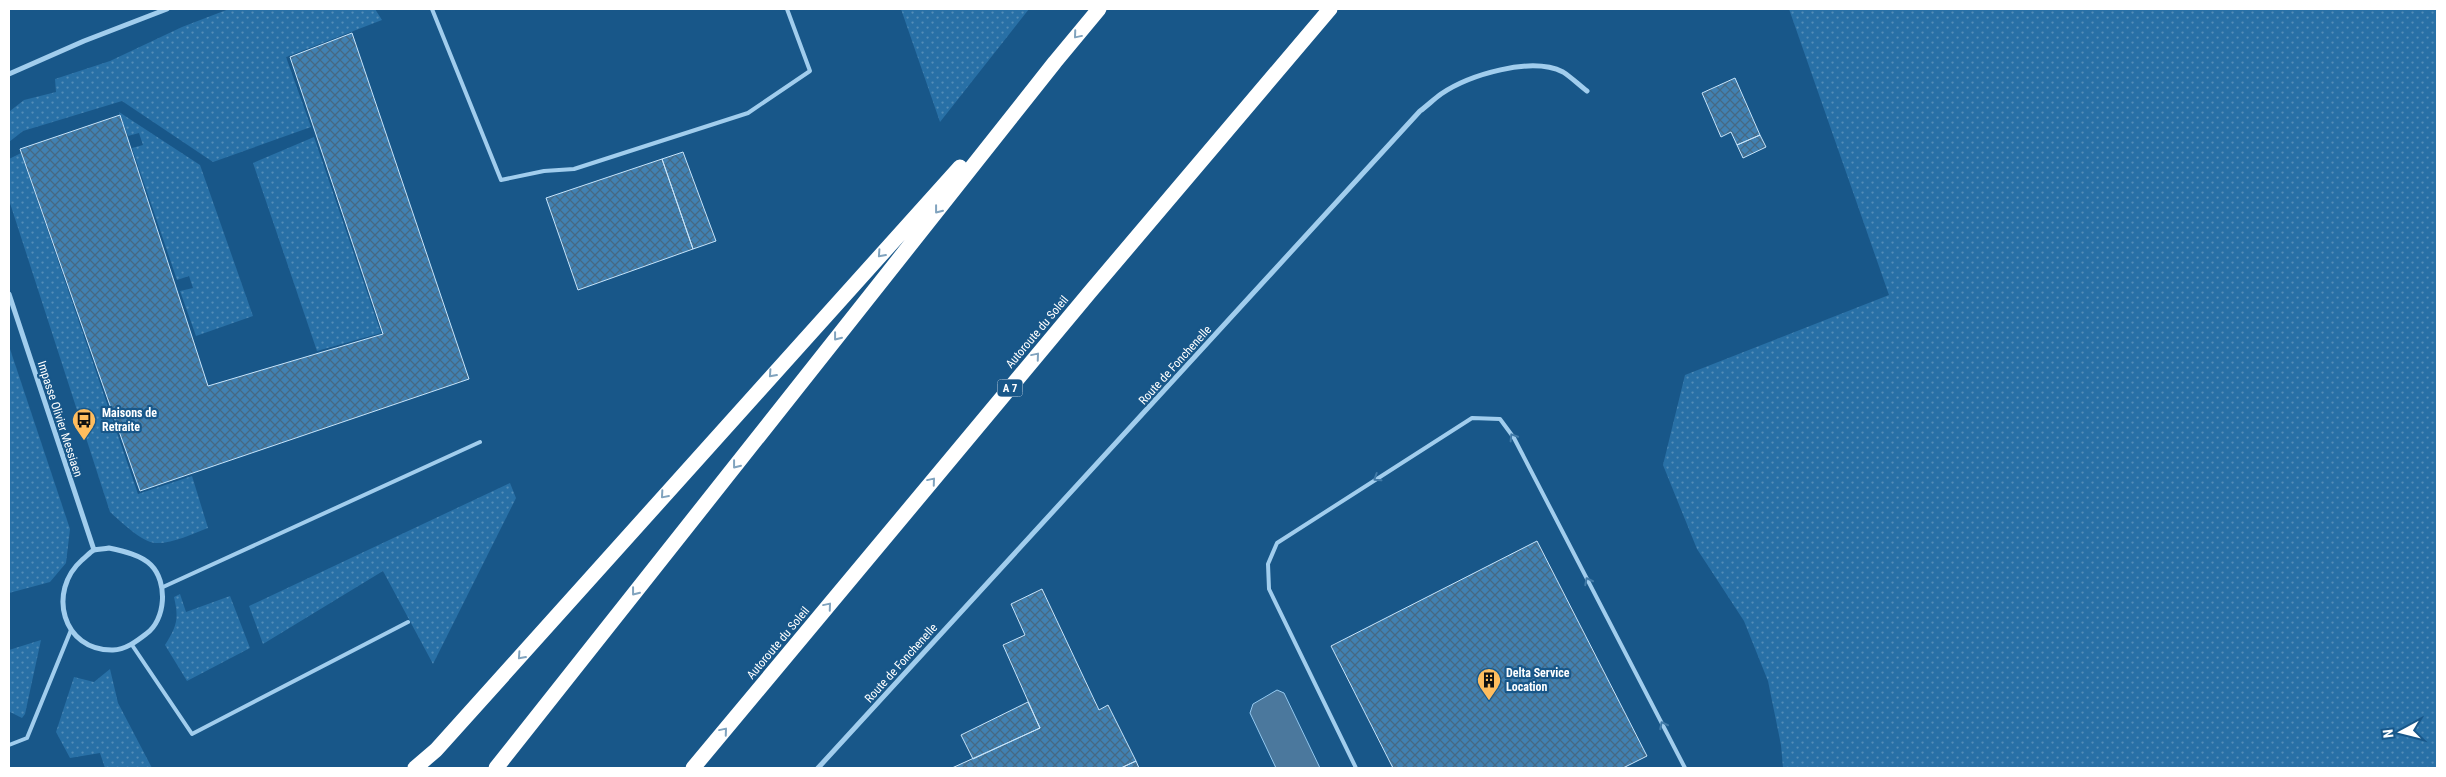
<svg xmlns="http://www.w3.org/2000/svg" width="2446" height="777" font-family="'Roboto Condensed',sans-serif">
<defs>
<pattern id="grass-dots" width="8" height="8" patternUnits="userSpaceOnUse" patternTransform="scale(1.25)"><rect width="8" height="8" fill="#2870a6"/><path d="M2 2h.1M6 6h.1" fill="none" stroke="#538db8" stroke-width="1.8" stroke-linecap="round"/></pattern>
<pattern id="building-cross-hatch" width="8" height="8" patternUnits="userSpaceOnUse" patternTransform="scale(1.25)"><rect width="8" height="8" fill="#4181b2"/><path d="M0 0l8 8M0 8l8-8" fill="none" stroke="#466984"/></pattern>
</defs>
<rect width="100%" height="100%" fill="#185789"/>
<path fill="url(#grass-dots)" d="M229 9H375L382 20 286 57 311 127 213 162 122 101 23 131 9 142 10 111 24 100 56 92 55 79 110 61 182 27Z
M901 9H1029L940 122Z
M1789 9H2437V768H1783L1781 745 1768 681 1744 621 1697 549 1663 465 1685 375 1889 295Z
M119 112 200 165 253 316 196 336 180 291 193 288 189 276 177 280 132 148 143 145 139 133 128 136Z
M314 137 381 333 317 351 253 163Z
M21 153 138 494 192 476 208 528C192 534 172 544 155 543 142 542 120 521 110 512L9 200V159Z
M9 346 70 529 66 563 50 582 9 593Z
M510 483 516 498 433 664 383 571 263 644 249 606Z
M180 594 186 612 230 596 250 648 187 681 165 645C177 626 179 619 174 597Z
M41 640 25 714 22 718 10 712 9 708V650Z
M110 669 118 703 152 768H105L100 753 70 758 56 732 74 677 94 682Z"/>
<path fill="#4b789d" stroke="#94c9f0" d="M1277 690 1284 693 1320 768H1276L1250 713 1253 704Z"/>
<path fill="url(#building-cross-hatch)" stroke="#c7e4fa" d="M352 33 469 379 140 491 20 149 120 115 208 386 383 334 290 57Z
M1735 78 1760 135 1737 145 1731 132 1721 137 1702 93Z
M1760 135 1766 147 1743 158 1737 145Z
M683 152 716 241 693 249 662 159Z
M662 159 693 249 578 290 546 198Z
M1537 541 1647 756 1623 768H1393L1331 646Z
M1042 589 1099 710 1108 705 1136 761 1121 768H952L1040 728 1003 645 1025 635 1011 604Z
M1028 702 1040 728 973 759 961 735Z
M1136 761 1139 768H1121L1125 766Z"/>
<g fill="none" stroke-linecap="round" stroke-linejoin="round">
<path stroke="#a1cded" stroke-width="4" d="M432 9 501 180 544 171 574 169 748 113 810 71 787 9
M163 587 480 442
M132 645 192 734 408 622
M9 745 27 738 71 630
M1356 768 1269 589 1268 564 1277 543 1472 418 1500 419 1514 438 1685 768"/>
<path stroke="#a1cded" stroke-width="5" d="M9 74 84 41 167 9
M9 294 94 550
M109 548C123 551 141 555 151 565 168 582 166 620 146 634 137 641 125 650 113 650 62 651 47 591 82 560 86 557 90 552 94 550 98 549 105 549 109 548Z
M818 768 1420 111C1427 106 1434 99 1441 94 1469 75 1531 56 1563 72 1571 77 1579 85 1587 91"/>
<path stroke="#fff" stroke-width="15" d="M415 768 436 750 960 167
M496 768 1055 62 1099 9
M693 768 1090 292 1330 9"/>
</g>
<defs><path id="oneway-chevron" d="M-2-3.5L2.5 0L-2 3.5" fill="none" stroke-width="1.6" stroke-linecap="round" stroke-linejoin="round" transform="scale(1.25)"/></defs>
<g stroke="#80a3be">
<use href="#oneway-chevron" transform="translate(1077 35) rotate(130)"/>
<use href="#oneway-chevron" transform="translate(938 210) rotate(128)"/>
<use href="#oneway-chevron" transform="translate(881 254) rotate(132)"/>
<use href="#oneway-chevron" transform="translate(837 337) rotate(128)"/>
<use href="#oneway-chevron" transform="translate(1036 356) rotate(-50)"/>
<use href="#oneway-chevron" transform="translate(772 374) rotate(132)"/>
<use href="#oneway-chevron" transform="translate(736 465) rotate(128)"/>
<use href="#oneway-chevron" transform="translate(932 481) rotate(-50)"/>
<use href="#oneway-chevron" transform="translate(664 495) rotate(131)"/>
<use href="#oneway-chevron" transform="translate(635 592) rotate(128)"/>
<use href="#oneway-chevron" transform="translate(828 606) rotate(-50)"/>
<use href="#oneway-chevron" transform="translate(521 656) rotate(132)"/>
<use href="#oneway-chevron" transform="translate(724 731) rotate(-50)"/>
</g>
<g stroke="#417aa7">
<use href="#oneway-chevron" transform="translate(1513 437) rotate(-122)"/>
<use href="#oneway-chevron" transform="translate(1377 478) rotate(147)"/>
<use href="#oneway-chevron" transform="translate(1588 581) rotate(-117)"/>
<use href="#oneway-chevron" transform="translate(1663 725) rotate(-117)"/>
</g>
<defs>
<g id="bus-pin" transform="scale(1.25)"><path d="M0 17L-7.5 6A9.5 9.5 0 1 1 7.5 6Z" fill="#ffbd5e" stroke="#185789"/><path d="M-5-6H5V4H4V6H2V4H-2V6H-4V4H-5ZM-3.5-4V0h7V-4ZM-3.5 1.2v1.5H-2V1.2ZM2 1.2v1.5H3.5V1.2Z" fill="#111"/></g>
<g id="building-pin" transform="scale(1.25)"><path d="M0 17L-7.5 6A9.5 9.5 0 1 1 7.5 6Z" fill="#ffbd5e" stroke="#185789"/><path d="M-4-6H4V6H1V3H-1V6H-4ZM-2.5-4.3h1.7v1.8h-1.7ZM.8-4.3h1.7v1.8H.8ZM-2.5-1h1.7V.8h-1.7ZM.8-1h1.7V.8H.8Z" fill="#111"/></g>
</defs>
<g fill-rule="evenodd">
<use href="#bus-pin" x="84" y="420"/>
<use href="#building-pin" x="1489" y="680"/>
</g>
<g text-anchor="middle" stroke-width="4.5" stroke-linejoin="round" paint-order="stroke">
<rect fill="#185789" stroke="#bacddc" stroke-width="1" x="997.5" y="379.5" width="25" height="17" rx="4"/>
<g font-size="11" font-weight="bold" fill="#fff">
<text x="1010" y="392">A 7</text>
</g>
<g font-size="12" fill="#fff" stroke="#185789">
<text transform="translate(1037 332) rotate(-50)" y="4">Autoroute du Soleil</text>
<text transform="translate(1175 365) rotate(-48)" y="4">Route de Fonchenelle</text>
<text transform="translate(60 419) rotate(72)" y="4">Impasse Olivier Messiaen</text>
<text transform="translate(778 643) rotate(-50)" y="4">Autoroute du Soleil</text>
<text transform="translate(901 663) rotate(-48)" y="4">Route de Fonchenelle</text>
</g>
<g font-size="12" font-weight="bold" fill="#fff" stroke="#185789" text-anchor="start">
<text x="102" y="417">Maisons de<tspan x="102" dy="14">Retraite</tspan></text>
<text x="1506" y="677">Delta Service<tspan x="1506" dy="14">Location</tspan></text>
</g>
</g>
<rect width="2446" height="777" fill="none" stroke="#ffffff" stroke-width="20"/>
<g transform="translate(2401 732) rotate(263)" stroke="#185789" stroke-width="4" paint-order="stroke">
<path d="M0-4L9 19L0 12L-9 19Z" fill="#ffffff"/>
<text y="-8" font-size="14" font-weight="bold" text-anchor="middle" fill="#ffffff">N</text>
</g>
</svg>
